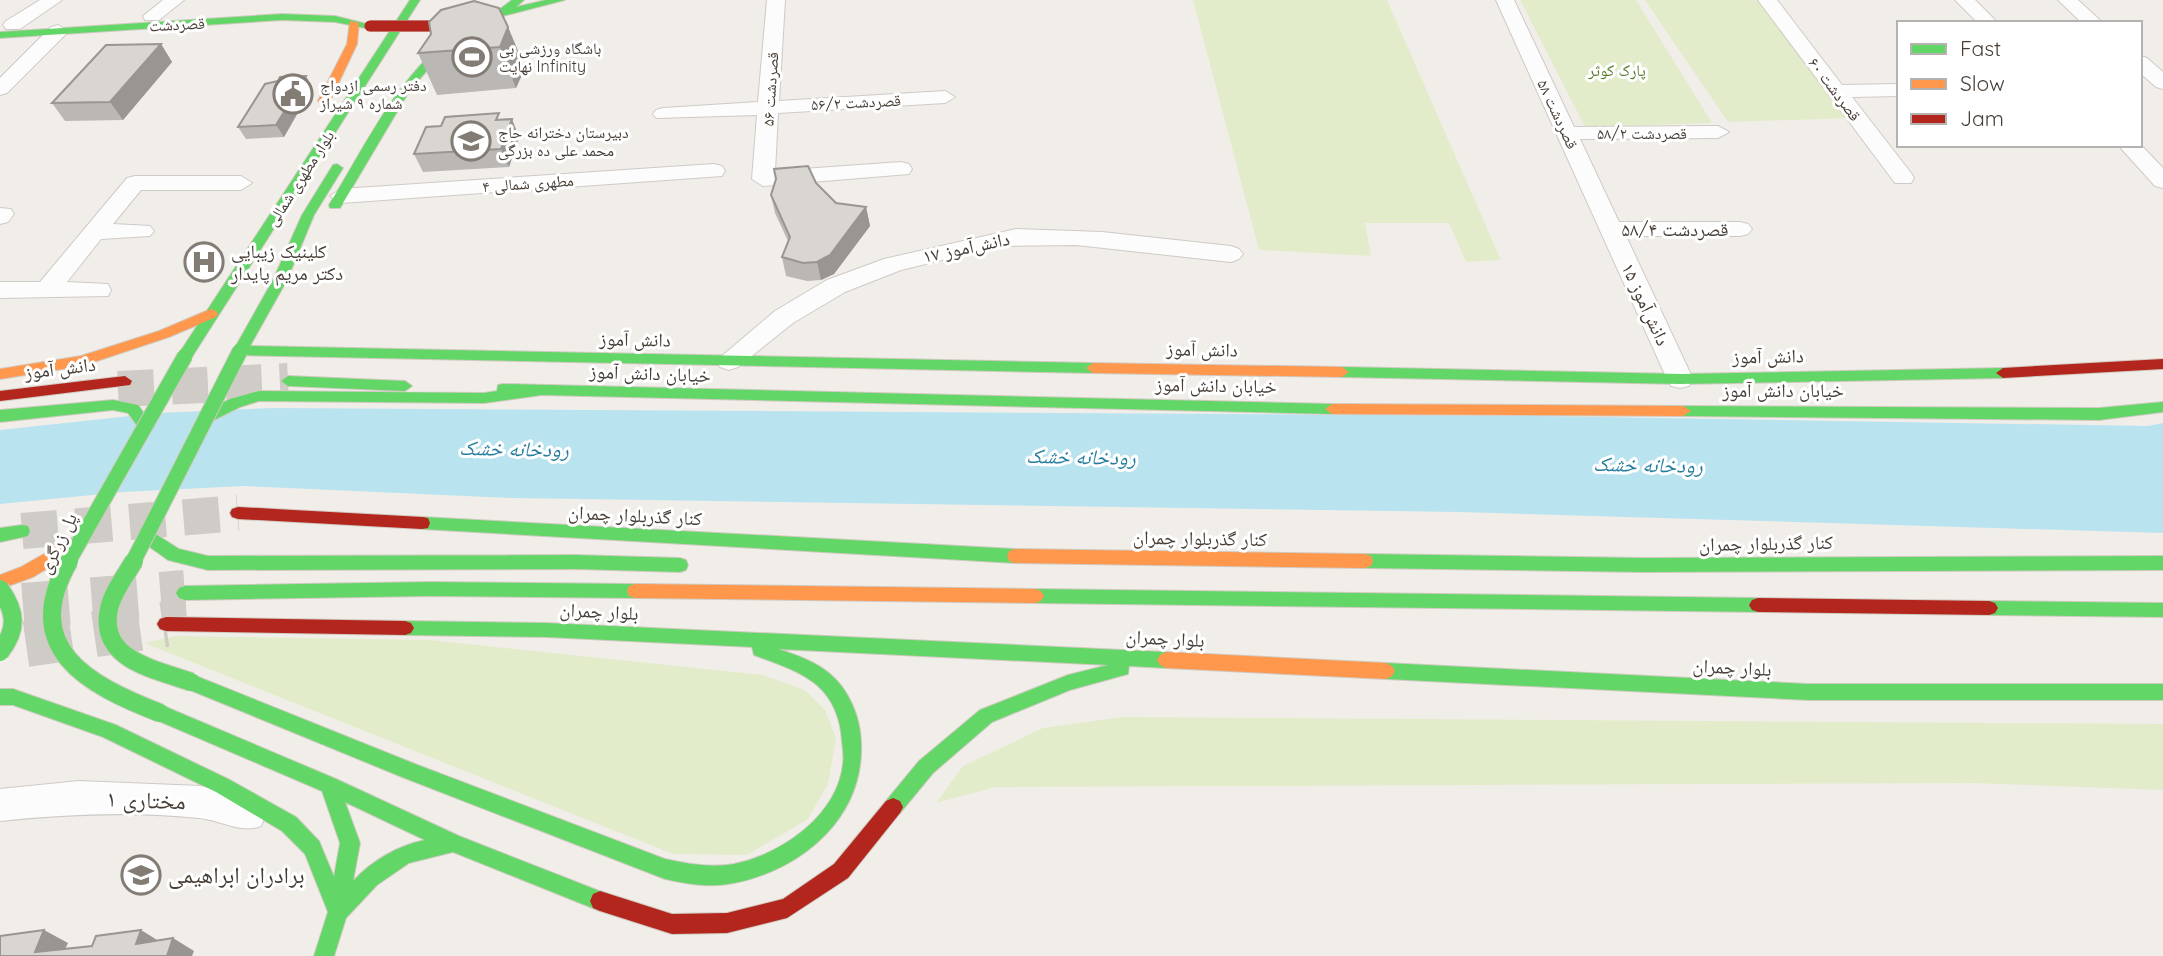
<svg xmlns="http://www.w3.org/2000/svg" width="2163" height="956" font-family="Quicksand,'Noto Naskh Arabic',sans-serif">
<rect width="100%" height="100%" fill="#f1eeea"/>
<path fill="#e3ecca" d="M1193 0H1387L1501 260 1466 262 1449 223H1365L1371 256 1259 250Z
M1520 0H1636L1712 123 1585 127Z
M1645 0H1759L1854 118 1728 122Z
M176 636 430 640 763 675 805 690 825 710 836 738 828 784 808 819 747 855 673 854 144 643Z
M1122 717 2163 724V790L1974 783 996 787 936 803 963 766 1043 728Z"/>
<path fill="#bae3f0" d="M272 408 1537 416 2148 426 2163 423V533L1459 512 512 498 244 486 123 492 0 504V430L158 413Z"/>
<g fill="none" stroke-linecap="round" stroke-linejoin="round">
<path stroke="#cfcbc6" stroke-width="36" stroke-dasharray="36 18" stroke-linecap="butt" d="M118 389 288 381
M22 531 238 513"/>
<path stroke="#cfcbc6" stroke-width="46" stroke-dasharray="46 23" stroke-linecap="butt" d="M23 606 185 593
M26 644 166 624"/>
<g stroke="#cecac6" stroke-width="2">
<path id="street" d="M40 0H62L20 29H6L3 25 6 21Z
M163 0H184L159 20H145L143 16Z
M767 0H785L779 101 945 91 955 97 945 103 778 113 775 171 901 162 909 164 912 169 909 174 763 186 752 179 757 115 656 118 653 114 656 110 663 108 758 102Z
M1496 0H1514L1574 127 1718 126 1729 132 1718 138 1580 139 1619 222H1740L1748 224 1752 229 1748 234 1740 236H1626L1693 379 1689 386 1680 388 1671 386 1667 379Z
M1758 0H1777L1842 85 1899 84V96L1852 97 1911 173 1914 178 1911 183H1895Z
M1955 0H1975L1998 23H1978Z
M2058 0H2078L2103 23H2082Z
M58 25 68 31 65 35 7 93 0 95V78L51 27Z
M2140 56 2147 58 2163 72V89L2156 87 2140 73Z
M2140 144 2163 168V188L2155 186 2118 145Z
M714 164 722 166 725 171 722 176 341 203 330 196 341 189Z
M135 176H241L252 183 241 190H141L113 224 150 226 154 231 150 236 101 239 67 282 108 284 111 290 108 296 0 298V282H40L127 178Z
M0 208 11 209 14 214 8 222 0 224Z
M1016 229 1102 232 1231 246 1239 249 1243 254 1239 259 1231 262 1076 245 1000 246 901 270 845 292 793 323 738 367 729 370 720 367 716 361 775 311 827 280 884 259Z
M79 781 201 786 261 802 266 814 261 826C240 834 221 820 199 818 132 811 66 814 0 821V789Z"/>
</g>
<g stroke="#d1cac1" stroke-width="2">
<path id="fast" d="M410 0H420L190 360H180L178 356 180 352Z
M512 0H524L516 7 546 0H565L452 29 447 26 496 12Z
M282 14 335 16 375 26 370 29 335 22 282 20 0 38V32Z
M460 29 469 31 445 50 410 90 340 208H330L329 205C369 140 397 76 460 29Z
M337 164 343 168 314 215 287 280 250 346 1093 363 1100 368 1093 373 235 355 233 351 273 280 302 215 333 165Z
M1342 367 1680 374 2003 368 2010 373 2003 378 1680 384 1342 377 1335 372Z
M288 376 405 381 412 386 405 391 288 386 281 381Z
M503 384 1332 404 1339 409 1332 414 542 395 484 403 259 401 240 407 208 423 200 417 203 413 230 399 259 391 484 393 497 391 498 385Z
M113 400 138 405 154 427 151 431H141L128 413 113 410 0 422V410Z
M2163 402V412L2099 420 1683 416 1675 411 1683 406 2099 408Z
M422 517 1015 549 1021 551 1023 556 1021 561 1015 563 422 529 416 528 414 523 416 518Z
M22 525 28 526 30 531 28 536 0 542V528Z
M146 528 179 549 208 556 576 555 680 558 686 560 688 565 686 570 680 572 576 569 208 570 168 560 140 540 138 535 140 530Z
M1365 554 1642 558 2163 556V570L1642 572 1365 568 1359 566 1357 561 1359 556Z
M430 582 635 584 641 586 643 591 641 596 635 598 430 596 185 600 179 598 176 593 179 588 185 586Z
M1035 589 1758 598 1764 600 1767 605 1764 610 1758 612 1035 603 1029 601 1026 596 1029 591Z
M1989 601 2163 603V617L1989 615 1983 613 1980 608 1983 603Z
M405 621 546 623 1166 652 1172 655 1175 660 1172 665 1166 668 1129 666 1128 674 1070 690 992 722 933 773 900 813 893 816 886 813 883 807 886 801 919 761 980 710 1068 675 1108 665 778 649C796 655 815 661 830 674 849 690 860 717 861 741 865 816 804 869 734 883 710 888 688 884 665 879L402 777 185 688 182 682 185 676 191 674 415 764 665 859C688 864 711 868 734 864 782 854 837 816 843 764 844 757 843 749 842 742 841 721 834 700 817 685 799 670 775 663 754 655L752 647 546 637 405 635 399 633 396 628 399 623Z
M1386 663 1808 684H2163V700H1808L1386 679 1380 676 1377 671 1380 666Z
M0 689H13L116 725 230 780 296 817 319 841 334 877 340 843 322 791 154 719 151 713 154 707 160 705 166 707 336 779 459 836 607 894 610 901 607 908 600 911 453 852 409 863 377 885 346 918 334 956H314L328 912 305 854 282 831 216 792 103 737 13 705H0ZM345 802 425 840C397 846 373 860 353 881L360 843Z"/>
</g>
<g stroke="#d1cac1" stroke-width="2">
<path id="slow" d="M350 21 359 23 357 44 330 101 328 103H320L318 101 347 44Z
M211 309 216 311 218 314 216 317 169 337 82 366 0 379V369L81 356 159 331Z
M1093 363 1342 367 1349 372 1342 377 1093 373 1086 368Z
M1332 404 1683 406 1691 411 1683 416 1332 414 1325 409Z
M79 534 85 536 87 541 85 546 33 577 0 589V575L21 567Z
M1015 549 1365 554 1371 556 1373 561 1371 566 1365 568 1015 563 1009 561 1007 556 1009 551Z
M635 584 1035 589 1041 591 1044 596 1041 601 1035 603 635 598 629 596 627 591 629 586Z
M1166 652 1386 663 1392 666 1395 671 1392 676 1386 679 1166 668 1160 665 1157 660 1160 655Z"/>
</g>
<g stroke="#d1cac1" stroke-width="2">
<path id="jam" d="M2163 359V369L2003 378 1996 373 2003 368Z
M125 376 132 381 130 385 0 401V391Z
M238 507 422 517 428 518 430 523 428 528 422 529 238 519 232 517 230 513 232 509Z
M1758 598 1989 601 1995 603 1998 608 1995 613 1989 615 1758 612 1752 610 1749 605 1752 600Z
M166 617 405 621 411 623 414 628 411 633 405 635 166 631 160 629 157 624 160 619Z
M893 798 900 801 903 807 900 813 848 878 787 918 727 933 672 934 600 911 593 908 590 901 593 894 600 891 672 914 727 913 783 899 834 864 886 801Z"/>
</g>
<use href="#street" fill="#fdfcfc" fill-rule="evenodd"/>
<use href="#fast" fill="#63d668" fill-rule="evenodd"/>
<use href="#slow" fill="#ff974d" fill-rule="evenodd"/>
<use href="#jam" fill="#b3261e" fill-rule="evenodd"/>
<g stroke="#d1cac1" stroke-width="17" stroke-linecap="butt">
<path id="fast-bridge-far1" d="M68 562 185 356
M133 562 240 351"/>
</g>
<g stroke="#d1cac1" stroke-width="20" stroke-linecap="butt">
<path id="fast-bridge" d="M69 561C19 649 88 685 160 713
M134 561C126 575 112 593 109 609 98 660 155 669 191 682
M0 589C16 612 18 629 0 652"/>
</g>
<g stroke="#d1cac1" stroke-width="12" stroke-linecap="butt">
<path id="jam-bridge" d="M370 26H450"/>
</g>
<use href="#fast-bridge-far1" stroke="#63d668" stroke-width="15"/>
<use href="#fast-bridge" stroke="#63d668" stroke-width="18"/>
<use href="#jam-bridge" stroke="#b3261e" stroke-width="11"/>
</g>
<path fill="#bbb7b4" d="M508 27 525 68 516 88 437 95 418 53Z
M161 44 172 62 123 120 65 121 52 103Z
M312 88 284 137 246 139 238 127Z
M501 120 519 137 509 167 423 172 414 154 441 126Z
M816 183 836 203 866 207 870 226 834 274 821 280 807 281 786 276 782 257 788 241 775 213 771 195Z"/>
<path fill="#989592" d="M508 27 525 68 516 88 500 47Z
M161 44 172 62 123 120 110 102Z
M306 76 312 88 284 137 276 125Z
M512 119 519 137 509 167 501 149Z
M866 207 870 226 834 274 821 280 817 262Z
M44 930 68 943 62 956 35 952Z
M141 930 162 943 136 944Z
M173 938 194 951 192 956H167Z"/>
<path fill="#d9d5d1" stroke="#989592" stroke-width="2" d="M474 1 499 8 508 27 500 47 418 53 431 34 429 22 441 10Z
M161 44 110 102 52 103 106 45Z
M306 76 276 125 238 127 265 84 278 81 280 77Z
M499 113 496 120 512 119 501 149 414 154 426 127 441 126 445 117Z
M808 166 816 183 836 203 866 207 830 255 817 262 803 263 782 257 790 237 771 195 776 179 774 169Z
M44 930 35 952 92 946 96 936 141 930 136 944 173 938 167 956H0V936Z"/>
<defs>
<g id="stadium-ring" transform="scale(2.0125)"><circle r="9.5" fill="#fff" stroke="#837c75" stroke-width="1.5"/><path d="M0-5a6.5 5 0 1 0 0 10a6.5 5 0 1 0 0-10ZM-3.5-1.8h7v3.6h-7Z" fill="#837c75"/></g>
<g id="civic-ring" transform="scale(2.0125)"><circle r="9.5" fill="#fff" stroke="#837c75" stroke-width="1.5"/><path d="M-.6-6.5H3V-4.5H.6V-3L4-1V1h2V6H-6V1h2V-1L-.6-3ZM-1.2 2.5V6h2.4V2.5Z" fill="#837c75"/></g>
<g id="school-ring" transform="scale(2.0125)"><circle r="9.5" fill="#fff" stroke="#837c75" stroke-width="1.5"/><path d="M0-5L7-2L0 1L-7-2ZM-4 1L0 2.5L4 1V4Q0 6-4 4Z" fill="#837c75"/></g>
<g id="hospital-ring" transform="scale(2.0125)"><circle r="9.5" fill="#fff" stroke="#837c75" stroke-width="1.5"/><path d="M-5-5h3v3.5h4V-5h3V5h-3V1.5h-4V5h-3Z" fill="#837c75"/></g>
</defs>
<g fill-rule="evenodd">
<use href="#stadium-ring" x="472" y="57"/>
<use href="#civic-ring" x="293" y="94"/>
<use href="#school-ring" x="471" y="141"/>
<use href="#hospital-ring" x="204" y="262"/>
<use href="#school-ring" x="141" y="875"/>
</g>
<g text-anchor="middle" stroke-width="6" stroke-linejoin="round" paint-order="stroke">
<g font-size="16" fill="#483e36" stroke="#fff">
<text transform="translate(177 24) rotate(-3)" y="6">قصردشت</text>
<text transform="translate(770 89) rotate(-86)" y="6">۵۶ قصردشت</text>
<text transform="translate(1835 89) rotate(53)" y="6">۶۰ قصردشت</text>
<text transform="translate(856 102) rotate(-3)" y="6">۵۶/۲ قصردشت</text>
<text transform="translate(1558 114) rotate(65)" y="6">قصردشت ۵۸</text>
<text x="1642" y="139">۵۸/۲ قصردشت</text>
<text transform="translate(300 178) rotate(-57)" y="6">بلوار مطهرى شمالى</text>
<text transform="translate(528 183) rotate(-4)" y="6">۴ مطهری شمالی</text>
</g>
<g font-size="16" fill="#483e36" stroke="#fff" text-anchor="start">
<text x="499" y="54">باشگاه ورزشی بی<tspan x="499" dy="18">نهایت Infinity</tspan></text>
<text x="320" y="91">دفتر رسمی ازدواج<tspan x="320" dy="18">شماره ۹ شیراز</tspan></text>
<text x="498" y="138">دبیرستان دخترانه حاج<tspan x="498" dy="18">محمد علی ده بزرگی</tspan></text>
</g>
<g font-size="16" fill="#547c27" stroke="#fff">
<text x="1617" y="76">پارک کوثر</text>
</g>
<g font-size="19" fill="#483e36" stroke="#fff">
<text x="1675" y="236">۵۸/۴ قصردشت</text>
<text transform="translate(966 247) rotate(-12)" y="7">دانش‌آموز ۱۷</text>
<text transform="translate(1646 304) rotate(65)" y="7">دانش‌آموز ۱۵</text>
<text transform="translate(635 339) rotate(1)" y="7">دانش آموز</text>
<text transform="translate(1202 349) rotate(1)" y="7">دانش آموز</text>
<text transform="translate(1768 356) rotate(-1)" y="7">دانش آموز</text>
<text transform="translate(60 368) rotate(-7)" y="7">دانش آموز</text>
<text transform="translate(650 373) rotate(2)" y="7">خیابان دانش آموز</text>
<text transform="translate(1216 385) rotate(1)" y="7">خیابان دانش آموز</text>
<text x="1783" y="397">خیابان دانش آموز</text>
<text transform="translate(635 515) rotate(3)" y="7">کنار گذربلوار چمران</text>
<text transform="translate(1200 538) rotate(1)" y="7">کنار گذربلوار چمران</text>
<text transform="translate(57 543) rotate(-64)" y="7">پل زرگری</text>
<text transform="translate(1766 543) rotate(-1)" y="7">کنار گذربلوار چمران</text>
<text transform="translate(599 611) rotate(3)" y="7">بلوار چمران</text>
<text transform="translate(1165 638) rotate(3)" y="7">بلوار چمران</text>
<text transform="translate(1732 667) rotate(3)" y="7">بلوار چمران</text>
</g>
<g font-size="19" fill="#483e36" stroke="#fff" text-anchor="start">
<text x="231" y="258">کلینیک زیبایی<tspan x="231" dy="22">دکتر مریم پایدار</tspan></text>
</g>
<g font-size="21" font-style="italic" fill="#277e9e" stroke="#fff">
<text transform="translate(514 449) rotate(1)" y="7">رودخانه خشک</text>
<text transform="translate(1081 457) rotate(1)" y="7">رودخانه خشک</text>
<text transform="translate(1648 465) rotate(1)" y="7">رودخانه خشک</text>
</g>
<g font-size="23" fill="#483e36" stroke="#fff">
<text transform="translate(146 800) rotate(2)" y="8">۱ مختاری</text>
</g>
<g font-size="23" fill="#483e36" stroke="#fff" text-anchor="start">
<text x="168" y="883">برادران ابراهیمی</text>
</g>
</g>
<rect x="1897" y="21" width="245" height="126" fill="#ffffff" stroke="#b6b2af" stroke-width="2"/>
<rect x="1911" y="44" width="35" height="10" fill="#63d668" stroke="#b6b2af" stroke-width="2"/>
<text x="1960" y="56" font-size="21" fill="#483e36">Fast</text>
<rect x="1911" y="79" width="35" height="10" fill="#ff974d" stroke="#b6b2af" stroke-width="2"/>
<text x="1960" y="91" font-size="21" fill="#483e36">Slow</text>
<rect x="1911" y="114" width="35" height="10" fill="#b3261e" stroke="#b6b2af" stroke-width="2"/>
<text x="1960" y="126" font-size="21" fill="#483e36">Jam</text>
</svg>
